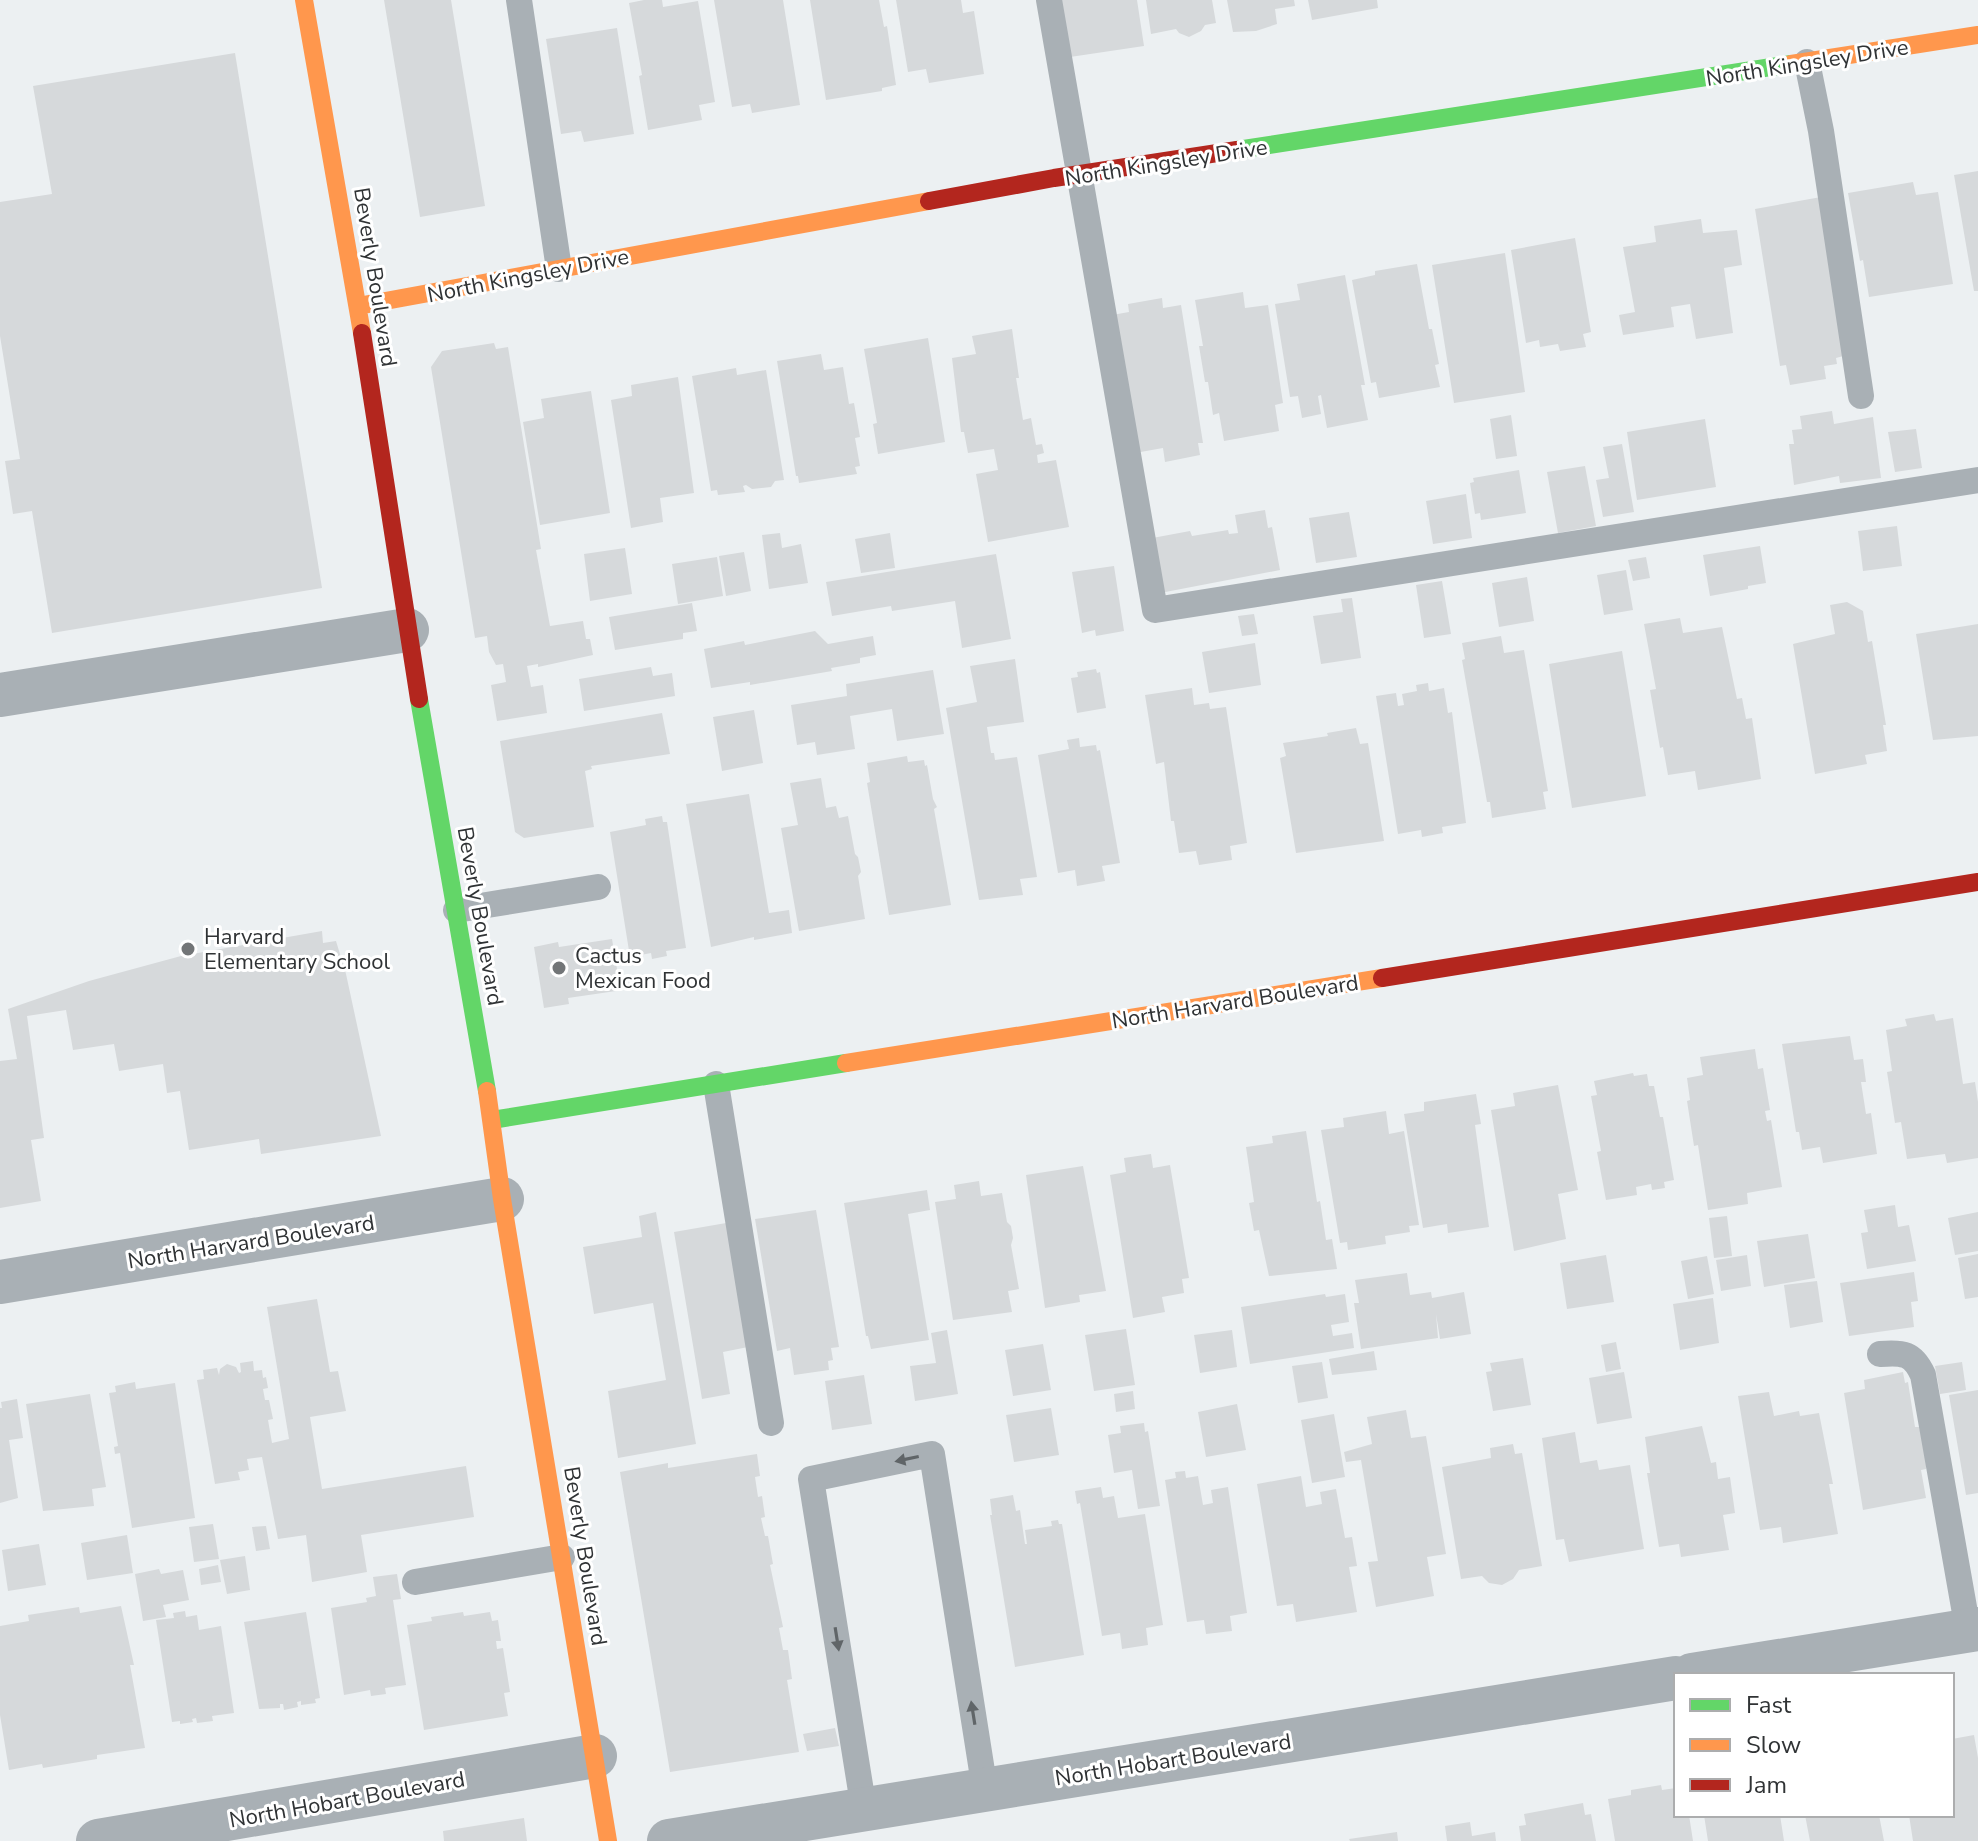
<svg xmlns="http://www.w3.org/2000/svg" width="1978" height="1841" font-family="'Nunito Sans',sans-serif">
<rect width="100%" height="100%" fill="#ecf0f2"/>
<path fill="#d6d9db" d="M384 0H451L485 206 420 217Z
M644 0H662L663 7 698 1 715 102 699 105 702 120 648 130 639 76 642 75 629 3Z
M714 0H783L800 105 752 113 750 104 732 107Z
M810 0H879L884 27 887 26 896 85 882 88V91L826 100Z
M896 0H961L963 13 974 11 984 74 929 83 926 69 908 72Z
M1061 0H1137L1144 46 1070 57Z
M1146 0H1212L1216 23 1205 25 1201 31 1189 37 1179 33 1176 29 1151 34Z
M1227 0H1294L1295 6 1275 9 1277 24 1256 31 1233 32Z
M1308 0H1377L1378 8 1312 20Z
M617 28 634 134 584 142 581 131 561 134 546 39Z
M235 53 322 588 52 633 32 511 13 514 5 461 20 459 0 336V202L52 194 33 86Z
M1978 171V291H1974L1954 175Z
M1913 182 1916 195 1938 192 1953 284 1869 297 1863 260 1860 261 1848 193Z
M1821 197 1847 355 1836 358 1837 364 1824 366 1826 379 1790 385 1786 365 1780 366 1755 209Z
M1701 219 1703 233 1737 230 1742 265 1724 268 1733 333 1696 339 1690 304 1671 307 1674 327 1623 335 1619 315 1635 312 1623 247 1656 242 1654 226Z
M1575 238 1591 332 1583 334 1586 347 1560 351 1558 344 1540 347 1539 340 1526 343 1511 250Z
M1505 253 1525 392 1454 403 1432 265Z
M1417 264 1429 329H1432L1439 364 1435 365 1440 387 1379 398 1376 382 1371 383 1352 280 1375 275V271Z
M1345 275 1365 385H1361L1368 420 1327 428 1321 395 1318 396 1321 414 1302 418 1298 396 1290 397 1275 304 1300 300 1297 284Z
M1243 292 1245 308 1268 305 1283 403 1275 405 1279 431 1224 441 1219 413 1213 415 1208 382H1205L1199 346H1203L1195 300Z
M1162 298 1163 308 1181 305 1203 443H1198L1200 455 1165 462 1163 448 1135 453 1112 315 1129 312 1128 304Z
M1012 329 1019 378H1016L1023 420 1031 418 1036 445 1042 444 1044 453 1037 455 1038 463 1056 460 1069 527 988 542 976 474 998 470 994 449 968 453 964 432H961L952 358 976 354 972 336Z
M928 338 945 442 878 454 873 424 877 423 864 349Z
M494 343 496 349 508 347 541 549 536 550 550 626 583 621 586 639H590L593 655 538 667V664L527 666 531 687 543 685 547 713 497 721 491 685 506 682 503 664 496 665 489 652 487 636 475 638 431 367 442 351Z
M821 354 824 370 843 367 849 404 854 403 860 437 855 438 860 466 855 467 857 474 799 483 798 476H796L777 361Z
M736 368 737 375 766 370 784 480 775 481 771 487 752 489 746 485 743 486 745 492 718 495 717 490 711 491 692 376Z
M678 377 694 493 660 498 663 522 631 528 611 400 632 396 631 385Z
M591 391 610 513 540 525 523 422 544 418 541 399Z
M1832 411 1834 424 1873 417 1881 478 1840 483 1839 476 1794 485 1789 444H1794L1792 430 1802 429 1800 416Z
M1511 415 1517 456 1496 459 1490 419Z
M1705 419 1716 487 1637 500 1627 432Z
M1916 429 1922 468 1895 472 1888 432Z
M1622 444 1634 512 1603 517 1596 480 1609 478 1603 447Z
M1585 466 1596 526 1558 533 1547 472Z
M1519 470 1526 513 1481 520 1480 513 1475 514 1470 483 1474 482 1473 478Z
M1466 494 1472 538 1433 544 1426 501Z
M1265 510 1268 528 1272 527 1280 570 1155 594 1147 539 1190 531 1192 536 1228 530 1229 534 1238 533 1235 515Z
M1349 512 1357 557 1316 563 1309 518Z
M1897 526 1902 566 1863 571 1858 531Z
M780 533 782 548 801 544 808 583 769 589 762 535Z
M890 533 895 568 861 573 855 539Z
M1760 546 1766 583 1748 586V589L1710 596 1703 555Z
M625 548 632 594 590 601 584 554Z
M744 552 751 591 726 596 719 556Z
M996 554 1011 639 962 648 955 601 892 611 891 606 832 616 826 582Z
M717 557 723 596 678 604 672 564Z
M1646 557 1650 578 1633 581 1628 560Z
M1114 566 1124 631 1096 636 1095 630 1082 633 1072 572Z
M1626 570 1633 610 1604 615 1597 575Z
M1527 577 1534 621 1499 627 1492 583Z
M1442 581 1451 634 1424 638 1416 585Z
M1352 598 1361 658 1321 664 1313 616 1343 612 1341 599Z
M1847 602 1863 611 1868 642 1872 641 1886 725H1883L1887 751 1865 755 1867 764 1815 774 1793 644 1835 634 1830 605Z
M692 603 697 631 683 633V639L615 650 609 617Z
M1254 614 1258 634 1242 636 1238 616Z
M1680 618 1683 633 1722 627 1737 699 1742 698 1746 719 1752 718 1761 779 1698 790 1695 771 1668 775 1663 747 1660 748 1650 690 1656 689 1644 624Z
M1978 624V736L1933 740 1916 634Z
M815 631 828 644 873 636 876 655 860 658V663L831 668 832 671 750 685V682L711 688 704 649 744 641 745 645Z
M1501 636 1504 653 1524 650 1548 791 1543 792 1546 809 1492 818 1490 802H1487L1462 660 1465 659 1462 643Z
M1255 643 1261 685 1209 693 1202 652Z
M1622 651 1646 796 1572 808 1549 664Z
M1015 659 1024 722 987 727 991 753H994L995 760 1017 757 1037 877 1020 879 1023 895 979 900 946 708 977 702 970 666Z
M651 667 653 676 672 673 675 696 584 711 579 679Z
M1096 669 1097 673 1100 672 1106 708 1077 713 1071 678 1078 677 1077 672Z
M933 670 944 734 897 741 892 709 850 716 855 749 817 755 815 742 797 745 791 705 847 696 846 684Z
M1428 683 1429 691 1444 688 1448 713 1452 712 1466 823 1442 827 1443 833 1422 837 1421 830 1398 834 1376 696 1396 693 1398 706 1404 705 1402 694 1417 691 1416 685Z
M1192 688 1194 705 1209 703 1210 709 1226 707 1247 843 1230 846 1232 860 1199 865 1196 851 1179 853 1174 821H1171L1164 762 1156 764 1145 695Z
M754 710 763 763 722 771 713 717Z
M662 713 670 754 591 766 592 769 585 771 594 827 524 838 515 832 500 741Z
M1356 728 1360 744 1368 743 1384 841 1296 853 1280 758 1286 756 1283 743 1328 736 1327 733Z
M1079 738 1080 747 1096 745 1097 751 1100 750 1120 863 1102 866 1105 881 1077 886 1075 870 1058 873 1038 755 1069 749 1067 740Z
M907 756 908 762 924 760 925 766 927 765 933 799 937 807 934 809 951 905 889 915 867 783 870 782 867 763Z
M821 778 826 808 836 806 839 818 848 816 855 854 858 857 861 872 858 876 865 919 799 931 781 828 798 825 790 783Z
M749 794 769 913 789 910 792 933 754 940V937L711 947 686 804Z
M662 816 663 822H667L686 948 666 951 667 956 652 959 651 953 630 957 610 832 646 825 645 819Z
M322 931 323 943 336 941 346 974 381 1136 261 1154 259 1139 189 1150 180 1091 167 1093 163 1064 119 1071 114 1044 73 1050 66 1010 27 1016 44 1138 31 1140 41 1201 0 1208V1061L17 1059 8 1009 89 981 181 956Z
M612 939 620 987 615 988 616 991 568 998 569 1004 544 1008 534 947 558 942 559 947Z
M1934 1014 1936 1021 1953 1018 1963 1084 1975 1082 1978 1102V1158L1947 1163 1945 1154 1907 1159 1901 1122 1895 1123 1887 1072 1892 1071 1886 1030 1907 1026 1905 1019Z
M1850 1036 1854 1060 1863 1059 1866 1082H1861L1866 1114 1871 1113 1877 1154 1823 1163 1820 1147 1802 1150 1799 1132H1796L1782 1044Z
M1755 1049 1758 1069 1763 1068 1770 1110 1765 1111 1767 1121 1771 1120 1782 1187 1747 1193 1748 1204 1708 1210 1698 1145 1694 1146 1687 1101 1690 1100 1687 1078 1703 1075 1700 1057Z
M1633 1073 1634 1076 1647 1074 1649 1086H1654L1660 1117H1663L1674 1180 1664 1182 1665 1188 1652 1190 1651 1184 1636 1187 1637 1195 1606 1200 1597 1152 1601 1151 1591 1096 1597 1095 1594 1081Z
M1558 1085 1578 1190 1558 1194 1566 1239 1514 1251 1491 1110 1515 1106 1513 1093Z
M1476 1094 1481 1124 1475 1125 1489 1227 1448 1233 1447 1224 1423 1228 1404 1114 1424 1111V1102Z
M1386 1111 1389 1134 1404 1131 1419 1225 1409 1226 1410 1232 1385 1236 1386 1244 1348 1250 1347 1242 1340 1243 1321 1130 1344 1127 1343 1118Z
M1306 1131 1317 1202 1320 1201 1326 1240 1332 1239 1337 1269 1269 1276 1259 1230 1254 1231 1249 1203 1254 1202 1246 1147 1273 1143 1272 1136Z
M1151 1154 1153 1168 1170 1165 1189 1278 1182 1279 1184 1293 1162 1297 1165 1312 1133 1318 1110 1175 1126 1172 1124 1158Z
M1083 1166 1106 1291 1079 1295 1080 1302 1045 1308 1026 1175Z
M979 1181 981 1196 1002 1193 1007 1222 1011 1226 1013 1238 1011 1245 1019 1289 1008 1291 1012 1312 953 1320 935 1202 956 1199 954 1185Z
M927 1190 930 1210 908 1214 929 1340 871 1349 868 1336H866L844 1203Z
M1895 1205 1898 1227 1909 1225 1916 1261 1867 1269 1861 1233 1868 1232 1864 1210Z
M816 1210 839 1347 831 1348 833 1360 828 1361 829 1370 794 1375 790 1348 777 1351 755 1219Z
M656 1212 696 1444 618 1458 608 1391 666 1380 653 1303 594 1314 583 1247 642 1237 639 1216Z
M1978 1212V1251L1955 1255 1948 1218Z
M1727 1216 1732 1256 1714 1258 1709 1218Z
M732 1222 753 1346 723 1352 730 1394 702 1399 674 1232Z
M1808 1234 1815 1278 1764 1287 1757 1241Z
M1978 1254V1297L1965 1299 1958 1258Z
M1606 1255 1614 1302 1567 1309 1560 1263Z
M1747 1255 1751 1286 1721 1291 1716 1260Z
M1707 1256 1714 1294 1688 1299 1681 1261Z
M1914 1272 1918 1301 1911 1302 1914 1327 1849 1336 1840 1283Z
M1407 1273 1410 1295 1431 1292 1432 1298 1464 1292 1471 1334 1440 1339 1436 1314 1438 1338 1361 1349 1354 1303H1359L1355 1280Z
M1817 1281 1823 1322 1790 1328 1784 1285Z
M1325 1294 1326 1297 1345 1294 1349 1322 1331 1325 1333 1336 1352 1333 1354 1348 1250 1364 1241 1307Z
M1713 1298 1719 1343 1680 1350 1673 1304Z
M317 1299 330 1372 338 1371 346 1411 310 1417 322 1489 466 1466 474 1517 361 1535 367 1572 312 1582 306 1535 278 1539 262 1457 247 1459 249 1470 238 1472 240 1480 215 1484 197 1380 204 1379 203 1370 217 1368 219 1375 220 1369 227 1364 236 1367 239 1373 241 1372 240 1363 253 1361 254 1371 262 1370 263 1378 266 1377 268 1388 263 1389 265 1400H269L273 1419 268 1420 272 1443 289 1439 267 1307Z
M1126 1329 1135 1385 1094 1391 1085 1335Z
M947 1330 958 1394 915 1401 910 1366 936 1363 931 1333Z
M1232 1330 1237 1367 1200 1373 1194 1335Z
M1616 1342 1621 1369 1606 1372 1601 1345Z
M1043 1344 1051 1390 1013 1396 1005 1350Z
M1374 1351 1377 1370 1332 1375 1329 1359Z
M1523 1358 1531 1405 1493 1411 1486 1372 1492 1371 1490 1363Z
M1322 1362 1328 1398 1298 1403 1292 1366Z
M1962 1362 1966 1390 1940 1394 1935 1366Z
M1624 1372 1632 1418 1597 1424 1589 1378Z
M1903 1372 1905 1383 1908 1382 1915 1427H1919L1927 1453 1926 1469 1921 1470 1926 1498 1863 1510 1844 1393 1865 1389 1864 1380Z
M864 1375 872 1424 832 1430 825 1381Z
M135 1382 136 1389 175 1383 195 1518 132 1528 120 1453 115 1454 114 1447 118 1446 109 1393 116 1392 115 1386Z
M1978 1390V1493L1966 1495 1949 1395Z
M1133 1391 1135 1409 1116 1412 1114 1394Z
M1769 1392 1774 1416 1799 1411 1800 1416 1819 1413 1833 1484H1829L1838 1534 1783 1543 1781 1527 1760 1530 1738 1396Z
M90 1394 106 1487 92 1489 94 1506 43 1511 26 1404Z
M17 1399 23 1438 9 1440 18 1498 0 1503V1408H2L1 1402Z
M1237 1404 1246 1450 1206 1457 1198 1412Z
M1051 1408 1059 1455 1014 1462 1006 1415Z
M1406 1410 1411 1438 1426 1436 1446 1554 1427 1557 1434 1596 1376 1607 1368 1562 1378 1561 1361 1460 1346 1462 1344 1452 1372 1444 1367 1417Z
M1334 1414 1345 1477 1312 1483 1301 1420Z
M1144 1423 1145 1432 1148 1431 1160 1506 1138 1509 1132 1470 1114 1473 1108 1435 1121 1433 1120 1426Z
M1702 1426 1711 1463 1716 1462 1718 1479 1730 1477 1735 1513 1723 1515 1729 1550 1681 1557 1679 1544 1659 1547 1647 1473H1650L1645 1437Z
M1575 1432 1580 1463 1597 1460 1599 1470 1630 1465 1644 1549 1569 1562 1564 1539 1556 1540 1542 1438Z
M1513 1444 1515 1454 1522 1453 1542 1566 1519 1570 1513 1579 1502 1585 1489 1583 1482 1576 1461 1579 1442 1467 1491 1458 1490 1448Z
M757 1454 760 1476 755 1477 758 1497 762 1496 765 1517 761 1518 765 1536H768L773 1564 770 1565 783 1627 779 1628 783 1650H788L792 1679 787 1680 799 1752 670 1772 620 1472 668 1463V1468Z
M1185 1471 1186 1478 1198 1476 1203 1505 1213 1503 1211 1490 1228 1487 1247 1613 1230 1616 1232 1631 1206 1634 1204 1620 1187 1622 1165 1480 1176 1478 1175 1472Z
M1301 1476 1306 1507 1322 1504 1320 1492 1336 1489 1345 1538 1352 1537 1357 1566 1349 1567 1357 1612 1296 1622 1293 1604 1277 1606 1257 1484Z
M1101 1487 1103 1498 1114 1496 1118 1518 1145 1514 1163 1625 1146 1628 1148 1645 1122 1649 1120 1633 1102 1636 1080 1503 1077 1504 1075 1491Z
M1013 1495 1016 1511 1020 1510 1025 1544H1027L1025 1530 1052 1526 1051 1521 1058 1520 1059 1524H1062L1084 1655 1015 1667 990 1515H992L990 1499Z
M213 1524 219 1559 194 1562 189 1527Z
M266 1526 270 1549 256 1551 252 1527Z
M127 1535 133 1573 87 1580 81 1543Z
M39 1544 46 1585 8 1591 2 1550Z
M245 1556 250 1590 227 1594 220 1560Z
M218 1565 221 1582 201 1585 199 1569Z
M159 1569 161 1574 183 1570 189 1600 163 1605 166 1617 143 1621 135 1574Z
M397 1574 401 1599 393 1600 406 1685 385 1688 386 1694 371 1696 370 1690 344 1695 331 1608 367 1602 366 1598 376 1596 373 1577Z
M121 1606 134 1665H130L145 1748 97 1755V1759L43 1768 42 1764 9 1770 0 1715V1626L29 1621 28 1615 79 1607 80 1613Z
M185 1611 186 1617 197 1615 199 1630 221 1626 234 1713 212 1716 213 1721 197 1723 196 1718 192 1719 193 1722 180 1724V1721L172 1722 156 1620 174 1618 173 1613Z
M306 1612 320 1698 315 1699 316 1703 301 1705V1701L297 1702 298 1707 284 1710 283 1704H280V1708L259 1709 244 1622Z
M463 1612 464 1616 490 1612 492 1621 498 1620 501 1641H496L497 1649 503 1648 510 1692 504 1693 508 1716 424 1730 407 1625 432 1621 431 1617Z
M835 1728 839 1746 807 1751 803 1734Z
M1974 1735 1978 1758V1841H1913L1909 1815H1952V1739Z
M1661 1785 1662 1790 1676 1788V1815H1689L1693 1841H1615L1608 1799 1631 1795V1790Z
M1583 1803 1585 1815 1591 1814 1596 1841H1521L1519 1826 1526 1825 1524 1814Z
M1704 1815H1780L1784 1841H1708Z
M1805 1815H1879L1884 1841H1810Z
M524 1818 527 1841H444L443 1831Z
M1470 1822 1472 1836 1495 1832 1496 1841H1447L1445 1826Z
M1397 1832 1398 1841H1350L1349 1839Z"/>
<g fill="none" stroke-linecap="round" stroke-linejoin="round">
<path stroke="#a9b0b5" stroke-width="26" d="M519 0 559 269
M1049 0 1155 610 1978 480
M1807 62 1821 131 1861 396
M456 910 598 887
M716 1084 771 1423
M1880 1354C1903 1352 1913 1353 1923 1375L1968 1630
M415 1582 562 1557
M864 1810 811 1479 932 1454 985 1790"/>
<path stroke="#a9b0b5" stroke-width="44" d="M0 695 407 630
M0 1282 502 1199
M1692 1675 1978 1629
M98 1841 595 1756
M669 1841 1676 1678"/>
<path stroke="#63d668" stroke-width="18" d="M1237 150 1791 64
M419 699 487 1091
M492 1120 846 1063"/>
<path stroke="#ff974d" stroke-width="18" d="M304 0 362 333
M1791 64 1978 35
M358 306 929 201
M846 1063 1382 978
M487 1091 502 1199 608 1841"/>
<path stroke="#b3261e" stroke-width="18" d="M929 201 1054 178 1237 150
M362 333 419 699
M1382 978 1978 882"/>
</g>
<defs><path id="oneway-solid" d="M-6-.8H1V-3.2L6.5 0L1 3.2V.8H-6Z" transform="scale(2)"/></defs>
<g fill="#606568">
<use href="#oneway-solid" transform="translate(907 1459) rotate(168)"/>
<use href="#oneway-solid" transform="translate(837 1639) rotate(81)"/>
<use href="#oneway-solid" transform="translate(973 1713) rotate(-99)"/>
</g>
<g fill="#727577" stroke="#fff" stroke-width="3">
<circle cx="188" cy="949" r="8"/>
<circle cx="559" cy="968" r="8"/>
</g>
<g text-anchor="middle" stroke-width="6" stroke-linejoin="round" paint-order="stroke">
<g font-size="22" fill="#303335" stroke="#fff">
<text transform="translate(1807 62) rotate(-9)" y="8">North Kingsley Drive</text>
<text transform="translate(1166 162) rotate(-9)" y="8">North Kingsley Drive</text>
<text transform="translate(528 275) rotate(-11)" y="8">North Kingsley Drive</text>
<text transform="translate(376 277) rotate(81)" y="8">Beverly Boulevard</text>
<text transform="translate(481 916) rotate(80)" y="8">Beverly Boulevard</text>
<text transform="translate(1235 1001) rotate(-9)" y="8">North Harvard Boulevard</text>
<text transform="translate(251 1241) rotate(-9)" y="8">North Harvard Boulevard</text>
<text transform="translate(586 1556) rotate(81)" y="8">Beverly Boulevard</text>
<text transform="translate(1173 1759) rotate(-9)" y="8">North Hobart Boulevard</text>
<text transform="translate(347 1799) rotate(-10)" y="8">North Hobart Boulevard</text>
</g>
<g font-size="22" fill="#303335" stroke="#fff" text-anchor="start">
<text x="204" y="944">Harvard<tspan x="204" dy="25">Elementary School</tspan></text>
<text x="575" y="963">Cactus<tspan x="575" dy="25">Mexican Food</tspan></text>
</g>
</g>
<rect x="1674" y="1673" width="280" height="144" fill="#ffffff" stroke="#acadae" stroke-width="2"/>
<rect x="1690" y="1699" width="40" height="12" fill="#63d668" stroke="#acadae" stroke-width="2"/>
<text x="1746" y="1713" font-size="24" fill="#303335">Fast</text>
<rect x="1690" y="1739" width="40" height="12" fill="#ff974d" stroke="#acadae" stroke-width="2"/>
<text x="1746" y="1753" font-size="24" fill="#303335">Slow</text>
<rect x="1690" y="1779" width="40" height="12" fill="#b3261e" stroke="#acadae" stroke-width="2"/>
<text x="1746" y="1793" font-size="24" fill="#303335">Jam</text>
</svg>
